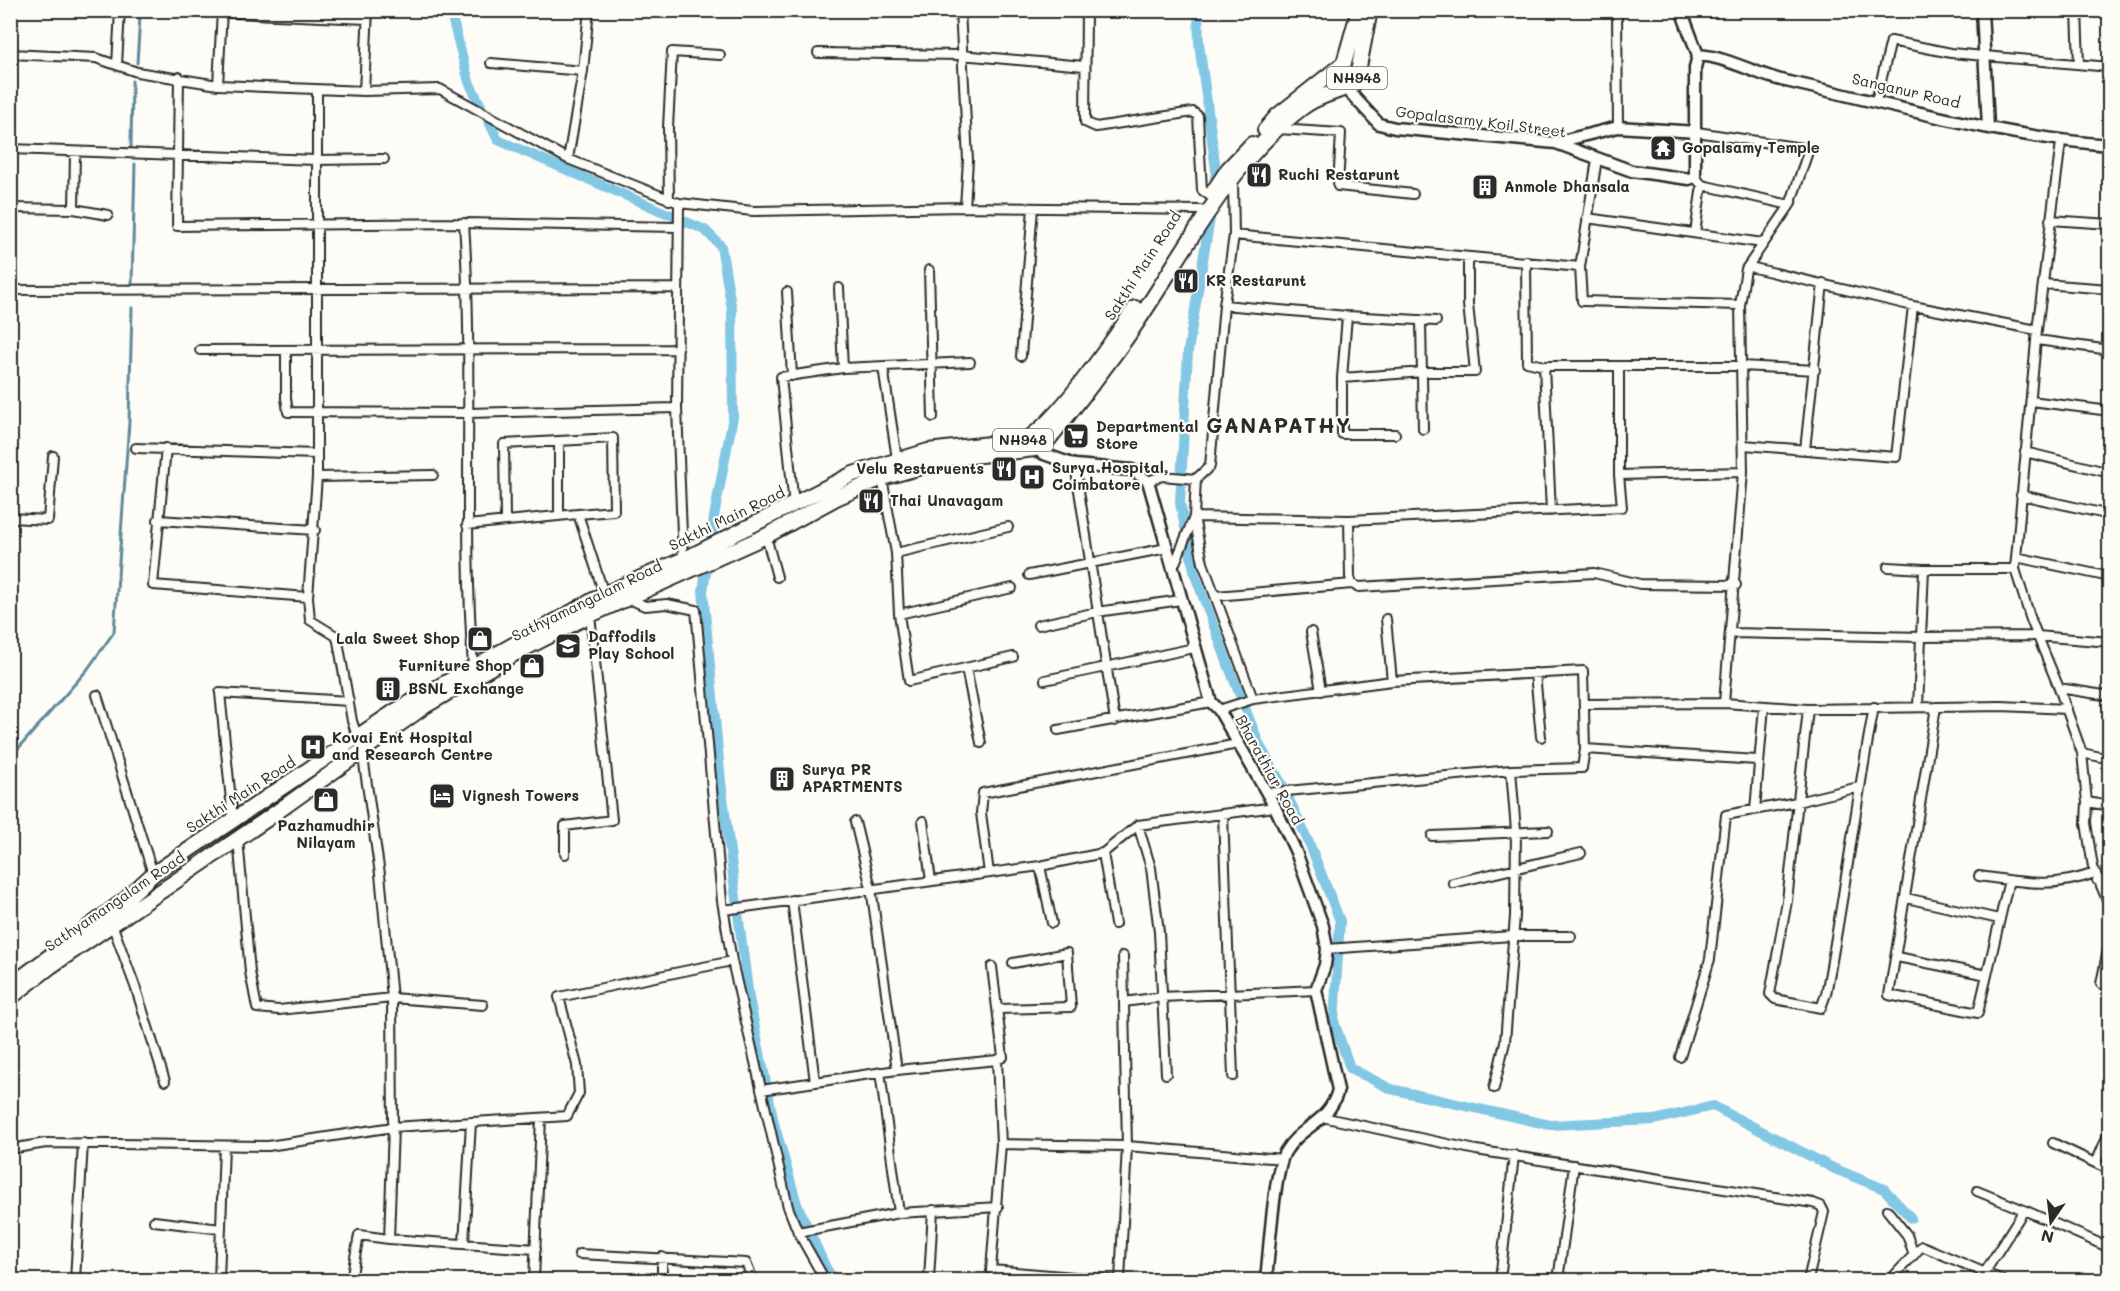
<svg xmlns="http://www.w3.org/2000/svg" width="2120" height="1291" font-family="Mali,sans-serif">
<rect width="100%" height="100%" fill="#fdfcf7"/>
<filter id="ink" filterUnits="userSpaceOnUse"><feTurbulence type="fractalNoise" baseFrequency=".0167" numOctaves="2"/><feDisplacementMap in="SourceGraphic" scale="12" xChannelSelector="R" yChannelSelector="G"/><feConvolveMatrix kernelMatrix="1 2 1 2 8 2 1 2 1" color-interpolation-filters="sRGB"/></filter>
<g filter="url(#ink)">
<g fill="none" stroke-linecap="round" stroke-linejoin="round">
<path stroke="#5f8999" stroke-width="3" d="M137 63 140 16
M131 148 132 81
M132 284 135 164
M10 758 87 670 114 632 129 422 132 308"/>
<path stroke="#82c7e3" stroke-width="10" d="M450 10 469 82 498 140 705 230 721 246 732 310 733 417 715 511 703 591 721 782 749 998 774 1123 797 1204 826 1268 834 1280
M1198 10 1199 43 1216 170 1214 188
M1212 206 1188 351 1180 503 1195 575 1232 675 1260 746 1283 786 1310 845 1340 921 1334 1022 1350 1068 1391 1089 1550 1125 1654 1120 1713 1106 1835 1169 1884 1189 1911 1218"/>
<g stroke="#2b2b2b" stroke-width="12">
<path id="street" d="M165 10 367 19
M960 10 968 160 965 207
M1086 10 1085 122 1096 127 1193 112 1198 116 1202 190 1210 196
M1617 10 1618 127
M2077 10 2079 64
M818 53 961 55 1084 66
M10 54 96 58 137 72 218 85 364 91 440 89 568 159 679 203 753 211 965 207 1200 210
M491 63 583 71
M117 65 120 10
M179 77 177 226 464 223 677 227
M218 85 222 10
M317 90V477L308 597 310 620 336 636 338 641 352 721 358 739
M364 91 368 10
M1876 101 1891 41 1951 53 2110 67
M1278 129 1341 133 1338 186 1413 194
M1697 132 1809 149 1790 205
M2061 142 2037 330 2015 569 2031 620 2059 688 2082 753 2087 802 2086 823 2093 867 2110 907
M10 149 316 160 384 159
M568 159 583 71 589 10
M1695 177 1702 185 1790 205 1746 269 1740 305 1743 472 1724 703
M1233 180 1234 235
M669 200 668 127 672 52 720 55
M679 203 677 408 683 559
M10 208 74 209 75 152
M74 209 108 215
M1587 218 1763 243
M2050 220 2110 224
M464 223C474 370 462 518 473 666
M1695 233 1702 185
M1526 261 1527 362 1544 366H1742L1815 370
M1580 267 1582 301 1740 305
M1750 267 1913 306 2037 330
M929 270 933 417
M2043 284 2110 289
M839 288 843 368
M10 290 678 288
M787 292 792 376
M1224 305 1347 316 1436 321
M1347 316 1342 378V434H1395
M1421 321 1423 429
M2037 340 2110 350
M200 350 678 349
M286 350V398L288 412 468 413 677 408
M1021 356 1033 208
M1544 366 1551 511
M883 367 897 459
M1342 378 1424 372H1475L1468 304V257
M2031 401 2110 411
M1744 445 1896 457 1913 306
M136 448 317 454
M166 448 153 585 308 597
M1805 450 1823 283
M2025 452 2110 473
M1075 465 1115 721
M1619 475 1743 472
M317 477 433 475
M882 478 896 553 899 614 909 681 1013 657
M1196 479 1194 517 1203 563 1253 699
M1148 481 1162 476 1196 479 1210 466 1224 305 1234 235 1580 267 1597 159
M2021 495 2110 515
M794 506 781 377 843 368 970 362
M559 516V441
M10 518 48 520 53 456
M505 519 504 444 613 438 614 511 578 514
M158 520 315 530
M1349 520 1622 507 1619 475V366
M467 525 578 514 604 594
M766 536 777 577
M896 553 1008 527
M2016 557 2110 577
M1888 567 1924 569
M1173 568 1194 517 1349 520 1350 577 1352 584 1359 587 1594 573 1640 584 1736 585
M1029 575 1167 548
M1216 596 1352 584
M627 598 645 606 667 604 696 610 722 901 732 961 788 1207 798 1232 825 1280
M899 614 1012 588
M1386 619 1392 681
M1038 625 1097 612 1181 600
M1311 632 1321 691
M1732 633 1923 637 2037 636 2110 642
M966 668 981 743
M1535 673 1541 737
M1045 680 1194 648
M2059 688 2110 696
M97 695 153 874
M1584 704 1724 703 1808 709 2001 706 2067 709
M1918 707 1924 569H2015
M1808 709 1787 901 1770 994 1775 999 1821 1008 1826 994C1844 899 1856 802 1874 707
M1219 710 1253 699 1392 681 1583 671 1585 749
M1058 730 1211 702
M2082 753 2110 759
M1266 793 1511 770 1582 768 1585 749 1757 760
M2087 802 2110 806
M1755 810 1764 706
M1223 815 1233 1076
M233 820 220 693 349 701
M923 821 931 881
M855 822 871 888 897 1070
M1138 825 1151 868 1159 932 1166 1074
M1432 836 1548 831
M238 839 250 972 257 1008 279 1010 392 998 483 1005
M1103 853 1115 924
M565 854V826L612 820 590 615
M1040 866 1052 923
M989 873 981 813 983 793 1238 744
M1979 876C2024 882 2051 889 2095 873
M2097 880 2110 882
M1453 883 1581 853
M1906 898 1999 919
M792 900 815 1082
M724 910 1040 866 1103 853 1138 825 1275 807
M112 924 136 989 165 1081
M1327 949 1512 936H1571
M1897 957 1987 975 1978 1013 1889 995 1936 707
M992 967 1003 1057 997 1060
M1987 975 2009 880
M2101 984 2110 939
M1124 1002 1161 997 1316 990
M999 1009 1071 1007 1067 953 1013 963
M1680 1057 1710 959 1726 815 1797 802 1859 787
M880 1072 899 1213
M1494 1088 1505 1042 1515 916 1516 831 1511 770
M761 1090 897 1070 997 1060 1001 1144 1127 1146 1283 1159
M1322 1117 1476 1150 1813 1203 1821 1206 1824 1212 1808 1280
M2053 1143 2110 1170
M1001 1144 991 1270 1111 1280
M10 1149 46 1143 268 1146 393 1127 392 998 380 874 362 750
M2096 1163 2110 1130
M1977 1191 2024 1210
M1887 1210 1907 1235 1914 1255
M154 1221 221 1229
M798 1232 899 1213 998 1207
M389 1239 536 1249
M464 1244 471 1122
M579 1254 746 1263 753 1280
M662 1257V1280
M75 1280 83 1143
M219 1280 224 1146
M351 1280 359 1235 389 1239 393 1127 567 1116 579 1093 577 1065 559 997 732 961
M534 1280 541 1118
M929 1280 933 1210
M1120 1280 1127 1146 1123 956
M1500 1280 1514 1155
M1558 1280 1574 1165
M1890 1280 1922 1246 2002 1280
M1980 1280 2024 1210 2110 1248"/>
</g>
<g stroke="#2b2b2b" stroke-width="15">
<path id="secondary" d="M1982 10 1988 127
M1698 55C1727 57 1753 73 1781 80 1889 104 1999 137 2110 145
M1332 73 1379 124 1395 128 1556 143 1632 171 1689 179 1695 177V68L1698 55 1681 10
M1558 142 1618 127 1697 132
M1031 445 1044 454 1075 465 1132 470 1148 481 1211 702 1219 710 1275 807 1296 852 1323 926 1327 949 1325 965 1316 990 1338 1090C1329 1124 1301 1125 1285 1152 1274 1171 1269 1254 1266 1280"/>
</g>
<g stroke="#2b2b2b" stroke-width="18">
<path id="highway" d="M1265 130 1277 116 1344 63 1359 10
M1213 192 1229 168 1252 144
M10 986 125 900 153 874 397 710 604 594 687 558 853 474 928 451 1025 440C1056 424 1114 339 1135 308
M10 998 51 966 267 819 425 706 514 654 590 615 766 536 836 498 882 478 953 458 1035 449 1049 439C1076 405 1104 370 1129 334 1183 257 1226 164 1303 107 1319 95 1336 93 1353 85L1357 77 1370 10"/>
</g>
<use href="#street" stroke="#fdfcf7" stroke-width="8"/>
<use href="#secondary" stroke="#fdfcf7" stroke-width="10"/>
<use href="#highway" stroke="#fdfcf7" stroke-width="14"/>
</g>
</g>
<defs>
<g id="temple-square" transform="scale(1.35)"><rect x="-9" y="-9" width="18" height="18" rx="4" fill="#2b2b2b" stroke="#fdfcf7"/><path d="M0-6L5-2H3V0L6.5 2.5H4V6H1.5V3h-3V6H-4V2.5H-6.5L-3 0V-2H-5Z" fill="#fff"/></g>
<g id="restaurant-square" transform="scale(1.35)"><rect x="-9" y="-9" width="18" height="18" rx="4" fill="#2b2b2b" stroke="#fdfcf7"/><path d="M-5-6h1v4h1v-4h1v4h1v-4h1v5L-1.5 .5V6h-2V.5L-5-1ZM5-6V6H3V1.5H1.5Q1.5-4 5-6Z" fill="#fff"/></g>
<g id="building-square" transform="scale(1.35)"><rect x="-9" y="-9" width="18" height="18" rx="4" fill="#2b2b2b" stroke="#fdfcf7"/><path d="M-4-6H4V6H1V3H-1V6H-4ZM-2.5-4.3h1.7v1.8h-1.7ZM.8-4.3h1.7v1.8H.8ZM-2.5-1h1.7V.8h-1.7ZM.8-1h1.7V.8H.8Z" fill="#fff"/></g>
<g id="supermarket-square" transform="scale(1.35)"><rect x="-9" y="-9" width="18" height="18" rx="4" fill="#2b2b2b" stroke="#fdfcf7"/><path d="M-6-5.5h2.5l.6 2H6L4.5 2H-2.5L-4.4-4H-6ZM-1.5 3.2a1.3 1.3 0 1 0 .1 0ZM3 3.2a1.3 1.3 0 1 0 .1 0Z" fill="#fff"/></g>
<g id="hospital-square" transform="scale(1.35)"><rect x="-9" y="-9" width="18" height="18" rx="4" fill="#2b2b2b" stroke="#fdfcf7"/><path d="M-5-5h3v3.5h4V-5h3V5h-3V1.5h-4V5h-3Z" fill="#fff"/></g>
<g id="shop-square" transform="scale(1.35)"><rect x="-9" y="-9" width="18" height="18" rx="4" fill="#2b2b2b" stroke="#fdfcf7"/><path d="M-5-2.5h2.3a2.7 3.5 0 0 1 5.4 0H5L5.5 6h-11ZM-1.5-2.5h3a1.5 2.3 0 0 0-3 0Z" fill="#fff"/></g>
<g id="school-square" transform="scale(1.35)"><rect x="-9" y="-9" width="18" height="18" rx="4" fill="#2b2b2b" stroke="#fdfcf7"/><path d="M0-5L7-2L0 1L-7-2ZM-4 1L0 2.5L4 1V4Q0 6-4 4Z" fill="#fff"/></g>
<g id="hotel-square" transform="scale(1.35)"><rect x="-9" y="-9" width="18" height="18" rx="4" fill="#2b2b2b" stroke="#fdfcf7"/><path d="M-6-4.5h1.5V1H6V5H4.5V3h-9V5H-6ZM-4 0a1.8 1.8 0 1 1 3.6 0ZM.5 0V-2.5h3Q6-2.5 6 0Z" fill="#fff"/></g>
</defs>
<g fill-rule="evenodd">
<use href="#temple-square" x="1663" y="148"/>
<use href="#restaurant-square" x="1259" y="175"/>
<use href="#building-square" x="1485" y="187"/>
<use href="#restaurant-square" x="1186" y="281"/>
<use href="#supermarket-square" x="1076" y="436"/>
<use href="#restaurant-square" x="1004" y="469"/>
<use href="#hospital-square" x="1032" y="477"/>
<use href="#restaurant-square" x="871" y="501"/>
<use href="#shop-square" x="480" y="639"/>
<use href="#school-square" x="568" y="646"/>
<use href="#shop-square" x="532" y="666"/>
<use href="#building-square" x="388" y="689"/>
<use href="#hospital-square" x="313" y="747"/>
<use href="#building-square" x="782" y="779"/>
<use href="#hotel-square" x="442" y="796"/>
<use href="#shop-square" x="326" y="800"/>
</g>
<g text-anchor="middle" stroke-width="4.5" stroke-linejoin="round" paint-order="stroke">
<g fill="#fdfcf7" stroke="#6a6a68" stroke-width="1.5">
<rect x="1327" y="67" width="60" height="22" rx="4.5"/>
<rect x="993" y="429" width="60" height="22" rx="4.5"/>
</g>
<g font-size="14" font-weight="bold" fill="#2b2b2b">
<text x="1357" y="83">NH948</text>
<text x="1023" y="445">NH948</text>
</g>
<g font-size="15" fill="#2b2b2b" stroke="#fdfcf7">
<text transform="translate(1906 91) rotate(13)" y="5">Sanganur Road</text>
<text transform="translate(1481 122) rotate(7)" y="5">Gopalasamy Koil Street</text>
<text transform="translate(1143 266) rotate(-57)" y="5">Sakthi Main Road</text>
<text transform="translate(727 519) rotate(-26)" y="5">Sakthi Main Road</text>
<text transform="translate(587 601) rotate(-26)" y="5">Sathyamangalam Road</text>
<text transform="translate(1269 770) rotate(61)" y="5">Bharathiar Road</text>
<text transform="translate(241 795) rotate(-33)" y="5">Sakthi Main Road</text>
<text transform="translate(115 902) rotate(-34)" y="5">Sathyamangalam Road</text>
</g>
<g font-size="15" font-weight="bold" fill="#2b2b2b" stroke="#fdfcf7" text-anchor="start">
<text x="1682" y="153">Gopalsamy Temple</text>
<text x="1278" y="180">Ruchi Restarunt</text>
<text x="1504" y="192">Anmole Dhansala</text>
<text x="1206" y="286">KR Restarunt</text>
<text x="1096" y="432">Departmental<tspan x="1096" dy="17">Store</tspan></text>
<text x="1052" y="473">Surya Hospital,<tspan x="1052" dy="17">Coimbatore</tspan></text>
<text x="984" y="474" text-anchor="end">Velu Restaruents</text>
<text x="890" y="506">Thai Unavagam</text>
<text x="588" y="642">Daffodils<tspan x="588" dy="17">Play School</tspan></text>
<text x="460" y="644" text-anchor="end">Lala Sweet Shop</text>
<text x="512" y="671" text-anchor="end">Furniture Shop</text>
<text x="408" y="694">BSNL Exchange</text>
<text x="332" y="743">Kovai Ent Hospital<tspan x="332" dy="17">and Research Centre</tspan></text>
<text x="802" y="775">Surya PR<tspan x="802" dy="17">APARTMENTS</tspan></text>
<text x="462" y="801">Vignesh Towers</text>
<text x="326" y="831" text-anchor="middle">Pazhamudhir<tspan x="326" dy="17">Nilayam</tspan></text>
</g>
<g font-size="21" font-weight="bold" letter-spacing="1.5" fill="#2b2b2b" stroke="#fdfcf7">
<text x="1279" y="433">GANAPATHY</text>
</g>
</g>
<rect width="2120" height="1291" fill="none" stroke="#fdfcf7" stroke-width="36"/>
<rect x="18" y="18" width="2084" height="1255" fill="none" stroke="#2b2b2b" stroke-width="2" filter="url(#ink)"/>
<g transform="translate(2051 1222) rotate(194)" stroke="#fdfcf7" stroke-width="4.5" paint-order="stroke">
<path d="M0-4.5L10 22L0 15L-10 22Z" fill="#2b2b2b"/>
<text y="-9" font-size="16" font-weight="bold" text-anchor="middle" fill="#2b2b2b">N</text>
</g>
</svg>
